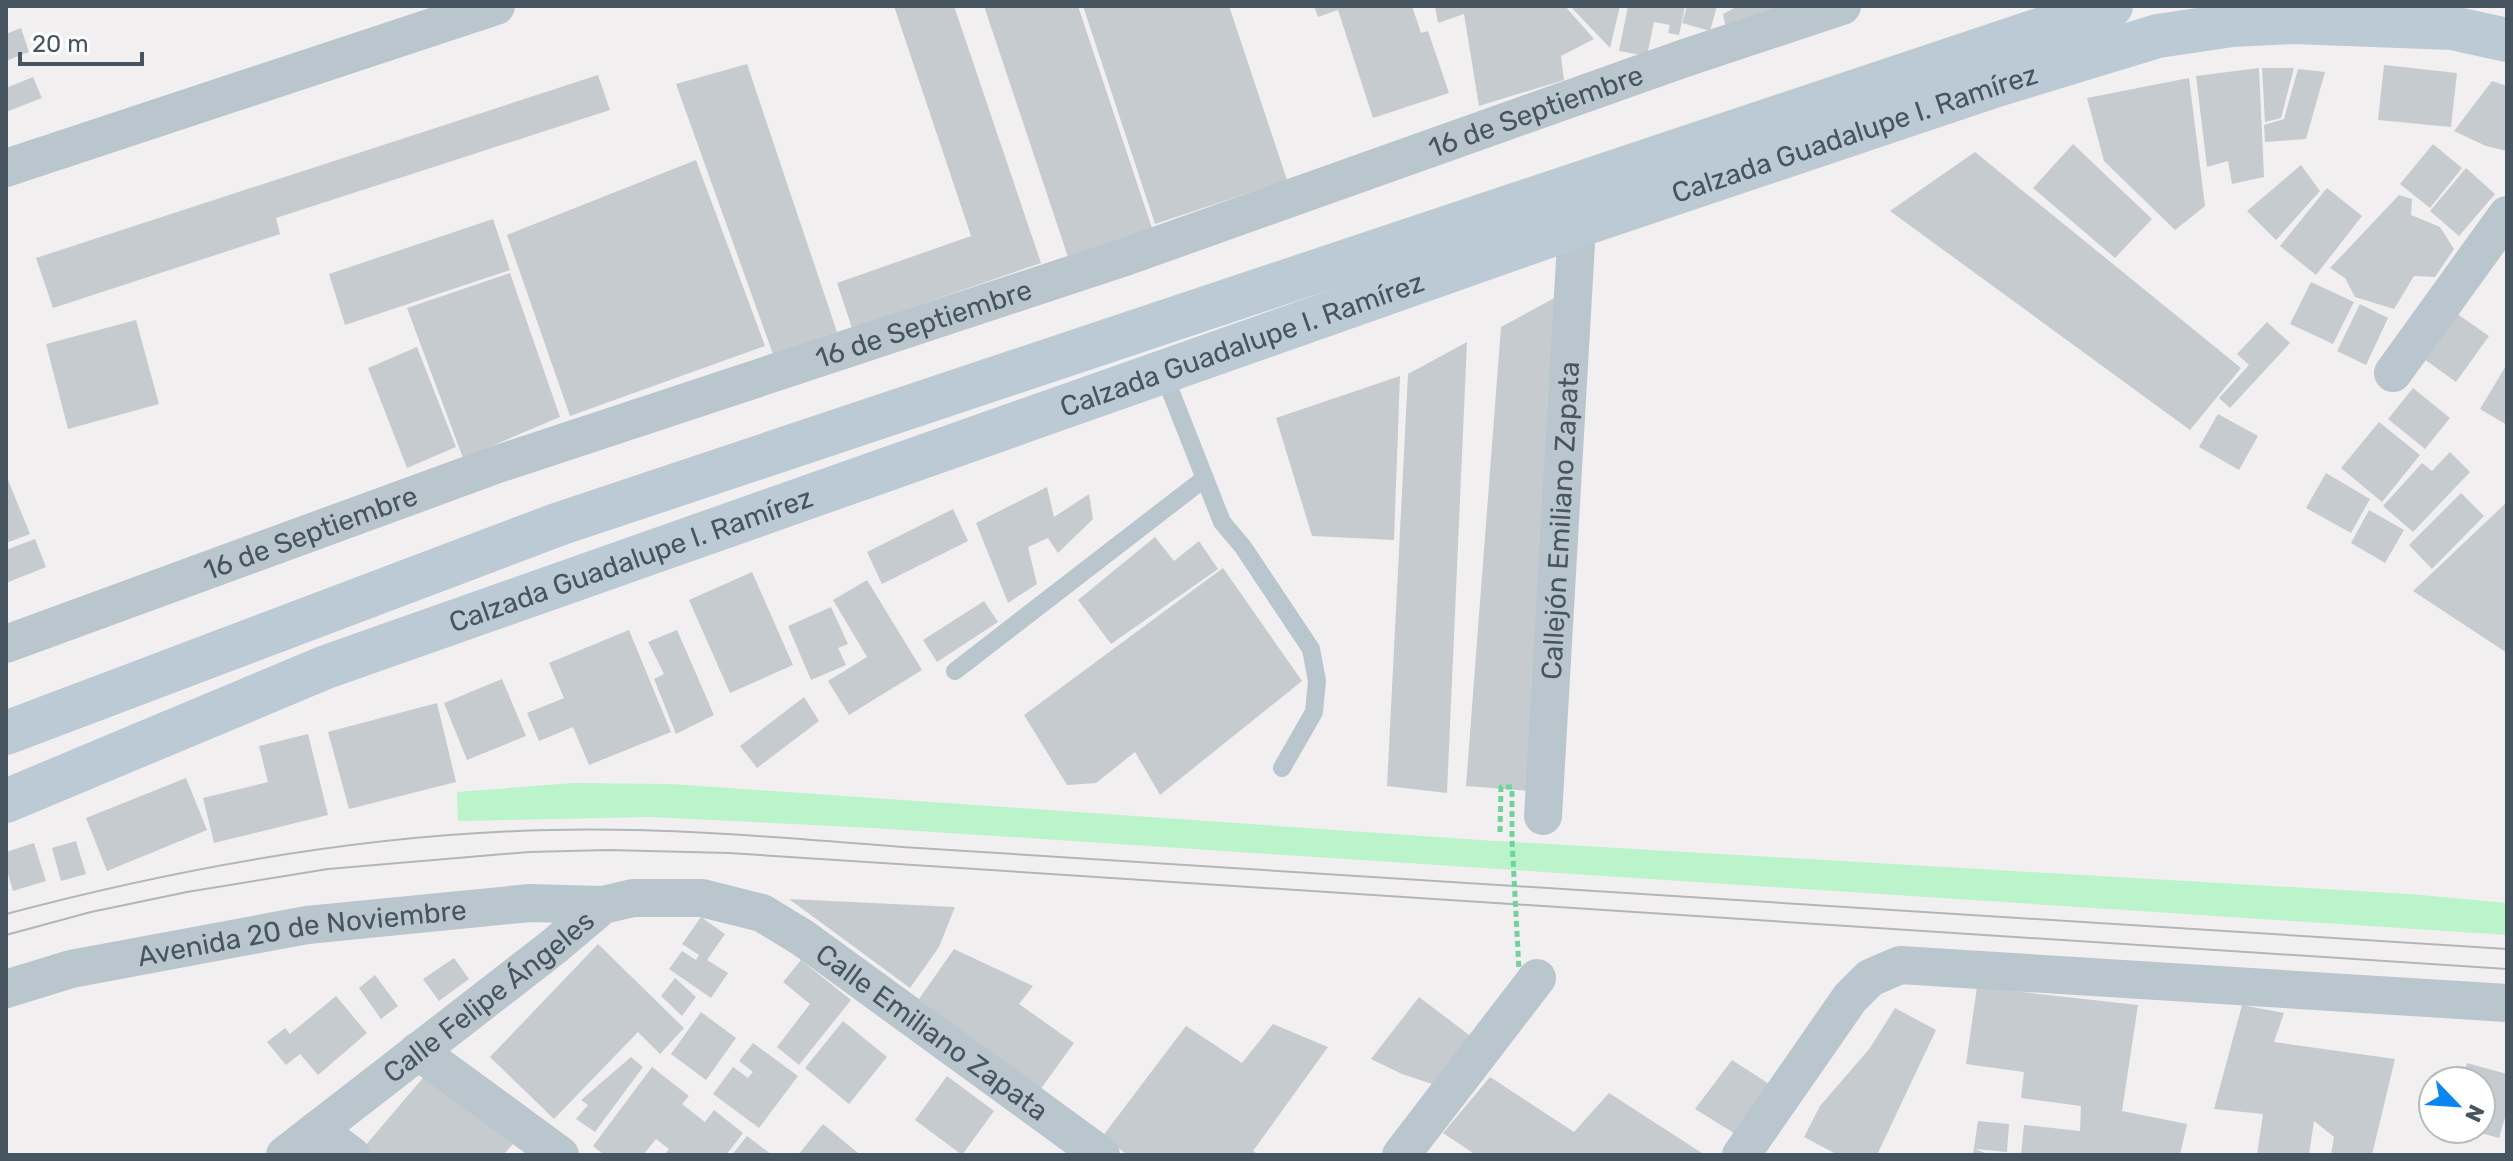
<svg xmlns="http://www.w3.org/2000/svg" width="2513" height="1161" font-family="Rubik,sans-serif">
<rect width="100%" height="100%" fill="#f2eff0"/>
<path fill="#bbf3cb" d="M573 783 672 784 1480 840 2410 894 2507 903V935L873 828 650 817 458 821 457 792Z"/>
<path fill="#c6cbd0" d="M894 6H954L1041 263 852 328 837 283 971 236Z
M984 6H1078L1152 228 1068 257Z
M1083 6H1229L1287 180 1155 224Z
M1314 6H1412L1421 33 1428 31 1449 93 1373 118 1338 10 1318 17Z
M1435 6H1565L1594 39 1561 56 1564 80 1479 106 1464 14 1438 23Z
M1570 6H1620L1610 48Z
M1628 6H1685L1679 35 1668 33 1670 25 1654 22 1647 56 1619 51Z
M1687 6H1717L1710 31 1682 23Z
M1738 6H1781L1726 29 1723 14Z
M21 28 29 52 6 61V34Z
M747 64 837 332 773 354 676 84Z
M2384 65 2457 73 2451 127 2378 120Z
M2259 68 2264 177 2232 184 2228 161 2207 167 2196 76Z
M2262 68H2294L2281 118 2265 122Z
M2298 69 2325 72 2306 139 2265 142 2264 125 2284 119Z
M598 75 610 110 276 218 280 234 53 308 36 258Z
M33 77 42 98 6 112V88Z
M2189 78 2205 206 2175 230 2104 161 2087 98Z
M2492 81 2507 86V151L2486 146 2454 131Z
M2073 144 2152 219 2115 258 2033 188Z
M2433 144 2462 168 2430 208 2400 184Z
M1975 152 2241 368 2190 430 1890 211Z
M696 160 765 346 570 416 507 235Z
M2301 165 2320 191 2276 240 2247 211Z
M2466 168 2495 194 2459 236 2430 211Z
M2327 188 2362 216 2316 275 2280 246Z
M2399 195 2412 199 2411 215 2440 227 2454 249 2435 277 2414 276 2394 309 2355 297 2345 278 2330 268Z
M493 219 510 270 345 325 329 274Z
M510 273 560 417 463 458 407 308Z
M2311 282 2354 302 2333 344 2290 324Z
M1558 296 1530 791 1466 786 1501 327Z
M2360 304 2388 318 2366 365 2337 351Z
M2456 313 2489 336 2456 382 2424 359Z
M136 320 159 404 68 429 46 344Z
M2267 322 2290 343 2230 408 2219 398 2249 365 2237 354Z
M1467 342 1447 793 1387 786 1408 374Z
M417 347 456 447 407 468 368 368Z
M2507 364V425L2480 409Z
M1400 376 1394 540 1312 536 1276 418Z
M2413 388 2450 418 2425 449 2388 419Z
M2218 414 2258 436 2239 470 2199 447Z
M2379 422 2420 455 2382 502 2341 468Z
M2450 452 2470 472 2413 532 2383 506 2422 463 2432 471Z
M2326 473 2370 499 2351 533 2306 508Z
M6 475 30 534 6 543Z
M1047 487 1054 517 1089 494 1093 519 1058 553 1048 538 1028 547 1037 584 1008 603 976 523Z
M2461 493 2484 516 2432 569 2409 545Z
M2507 502V653L2413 591Z
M953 509 968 541 882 584 867 552Z
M2369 510 2404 530 2385 563 2351 543Z
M1155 537 1174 561 1199 541 1218 569 1111 644 1078 600Z
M35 539 46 567 6 583V550Z
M1223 568 1302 681 1160 795 1135 752 1096 783 1067 785 1024 715Z
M752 572 793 665 730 693 689 600Z
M867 580 922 670 849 715 828 681 867 657 833 600Z
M984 601 998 622 937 662 923 640Z
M831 607 848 644 838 648 846 665 811 680 788 626Z
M629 630 671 732 589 765 573 727 539 741 527 713 564 698 549 663Z
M677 630 714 715 676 734 654 679 664 674 648 642Z
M502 679 526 736 467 760 444 703Z
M804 697 819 721 757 768 740 746Z
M437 703 456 782 349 809 328 732Z
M308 734 328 815 214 843 203 798 268 782 259 746Z
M186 778 207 830 107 871 86 818Z
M76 841 86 874 61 881 52 848Z
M34 843 46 881 13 891 6 867V852Z
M789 899 955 907 939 947 910 988Z
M701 917 725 934 707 960 728 973 711 998 669 969 682 951 696 960 699 955 682 944Z
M598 944 684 1028 660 1054 638 1032 554 1119 490 1057Z
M954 949 1033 986 1019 1004 1074 1043 1040 1090 919 999Z
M454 958 469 979 439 1001 423 979Z
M801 960 851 1000 799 1065 777 1047 810 1004 783 982Z
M375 975 398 1006 381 1019 359 988Z
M675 978 696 997 682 1016 661 996Z
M1977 987 2138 1005 2122 1111 2187 1124 2180 1155H2021L2024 1125 2080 1131 2081 1106 2021 1098 2024 1072 1966 1064Z
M336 996 367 1033 318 1075 300 1054 286 1065 267 1042 285 1028 290 1034Z
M1419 997 1477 1041 1441 1087 1402 1074 1371 1059Z
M2242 1005 2284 1013 2274 1042 2395 1059 2372 1155H2331L2334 1137 2314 1121 2309 1155H2257L2263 1114 2214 1109Z
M1895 1008 1936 1030 1877 1155H1838L1804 1137 1820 1106 1870 1048Z
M701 1012 736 1038 706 1080 671 1054Z
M843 1021 887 1057 849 1104 805 1068Z
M1273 1024 1328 1047 1253 1151 1259 1155H1128L1102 1137 1186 1026 1242 1063Z
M753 1043 798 1076 759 1128 713 1094 733 1067 748 1078 753 1072 739 1061Z
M631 1057 643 1067 595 1132 576 1119 588 1105 581 1100Z
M1732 1060 1777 1089 1742 1138 1695 1109Z
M2467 1063 2507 1074V1111L2499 1138 2470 1130 2481 1129V1081H2462Z
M652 1067 689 1096 682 1104 705 1122 714 1110 743 1133 726 1155H664L669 1149 656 1139 643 1155H604L593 1146Z
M428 1072 513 1144 503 1155 359 1153Z
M947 1076 994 1111 962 1155 915 1120Z
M1490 1077 1574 1132 1609 1093 1705 1155H1476L1443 1133Z
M1978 1121 2009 1124 2007 1152 1975 1149 1991 1155H1973Z
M823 1124 858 1153 856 1155H798Z
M747 1136 772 1155H732Z"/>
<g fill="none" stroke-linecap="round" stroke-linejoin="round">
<path stroke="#bac6cd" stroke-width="18" d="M1163 372 1222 522 1243 547 1311 649 1317 681 1314 712 1282 768
M955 671 1205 478"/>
<g stroke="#bac6cd" stroke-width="38">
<path d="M6 168 496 6"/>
<path d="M2393 373 2507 215"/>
<path id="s1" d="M6 644 498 464 1122 258 1682 59 1842 6"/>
<path id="s2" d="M1543 816 1577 226"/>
<path id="s3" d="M6 989 71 969 307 925 530 903 603 905"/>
<path d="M418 1051 560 1155"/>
<path d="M317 1130 351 1155"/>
<path id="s4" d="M285 1155 552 948 603 905 633 898H702L762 913 803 938 1101 1155"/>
<path d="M1401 1155 1537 978"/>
<path d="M1741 1155 1850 998 1870 978 1900 965 2507 1003"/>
</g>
<g stroke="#bccad5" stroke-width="44">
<path d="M6 733 559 524 2111 6"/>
<path id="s5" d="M6 801 326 667 1577 226 1997 85 2158 36 2232 25 2294 22 2452 28 2507 40"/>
</g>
<path stroke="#b1b6ba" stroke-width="2" d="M6 914C183 867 367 834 550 830 668 827 785 838 902 847L2507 949
M6 935 91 912 187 892 328 869 529 852 609 850 729 853 2507 969"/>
<path stroke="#70d399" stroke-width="5" stroke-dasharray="6 4" stroke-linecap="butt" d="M1500 832 1501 787H1512V840L1519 970"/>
</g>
<g text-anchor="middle" stroke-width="6" stroke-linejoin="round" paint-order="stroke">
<g font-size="28" fill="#46555f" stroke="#fff">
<text dy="10" stroke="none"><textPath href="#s1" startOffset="1620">16 de Septiembre</textPath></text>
<text dy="10" stroke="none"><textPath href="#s5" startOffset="1966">Calzada Guadalupe I. Ramírez</textPath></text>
<text dy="10" stroke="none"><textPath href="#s1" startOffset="972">16 de Septiembre</textPath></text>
<text dy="10" stroke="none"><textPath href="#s5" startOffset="1318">Calzada Guadalupe I. Ramírez</textPath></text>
<text dy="10" stroke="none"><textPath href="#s2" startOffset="296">Callejón Emiliano Zapata</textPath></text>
<text dy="10" stroke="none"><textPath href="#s1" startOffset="324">16 de Septiembre</textPath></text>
<text dy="10" stroke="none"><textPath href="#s5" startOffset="670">Calzada Guadalupe I. Ramírez</textPath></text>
<text dy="10" stroke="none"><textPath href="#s3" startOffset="302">Avenida 20 de Noviembre</textPath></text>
<text dy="10" stroke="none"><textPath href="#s4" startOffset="258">Calle Felipe Ángeles</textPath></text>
<text dy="10" stroke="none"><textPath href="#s4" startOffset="774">Calle Emiliano Zapata</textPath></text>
</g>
</g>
<rect width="2513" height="1161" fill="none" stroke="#46555f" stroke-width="16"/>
<g transform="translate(2457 1105) rotate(115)"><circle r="38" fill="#ffffff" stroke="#b5bbbf" stroke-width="2"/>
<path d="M0-6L14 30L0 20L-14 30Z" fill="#0b85f0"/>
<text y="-12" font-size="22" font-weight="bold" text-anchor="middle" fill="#46555f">N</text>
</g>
<path d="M20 52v12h122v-12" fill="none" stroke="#46555f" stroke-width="4"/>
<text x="32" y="52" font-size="24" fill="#46555f" stroke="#ffffff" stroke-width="6" paint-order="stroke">20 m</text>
</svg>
